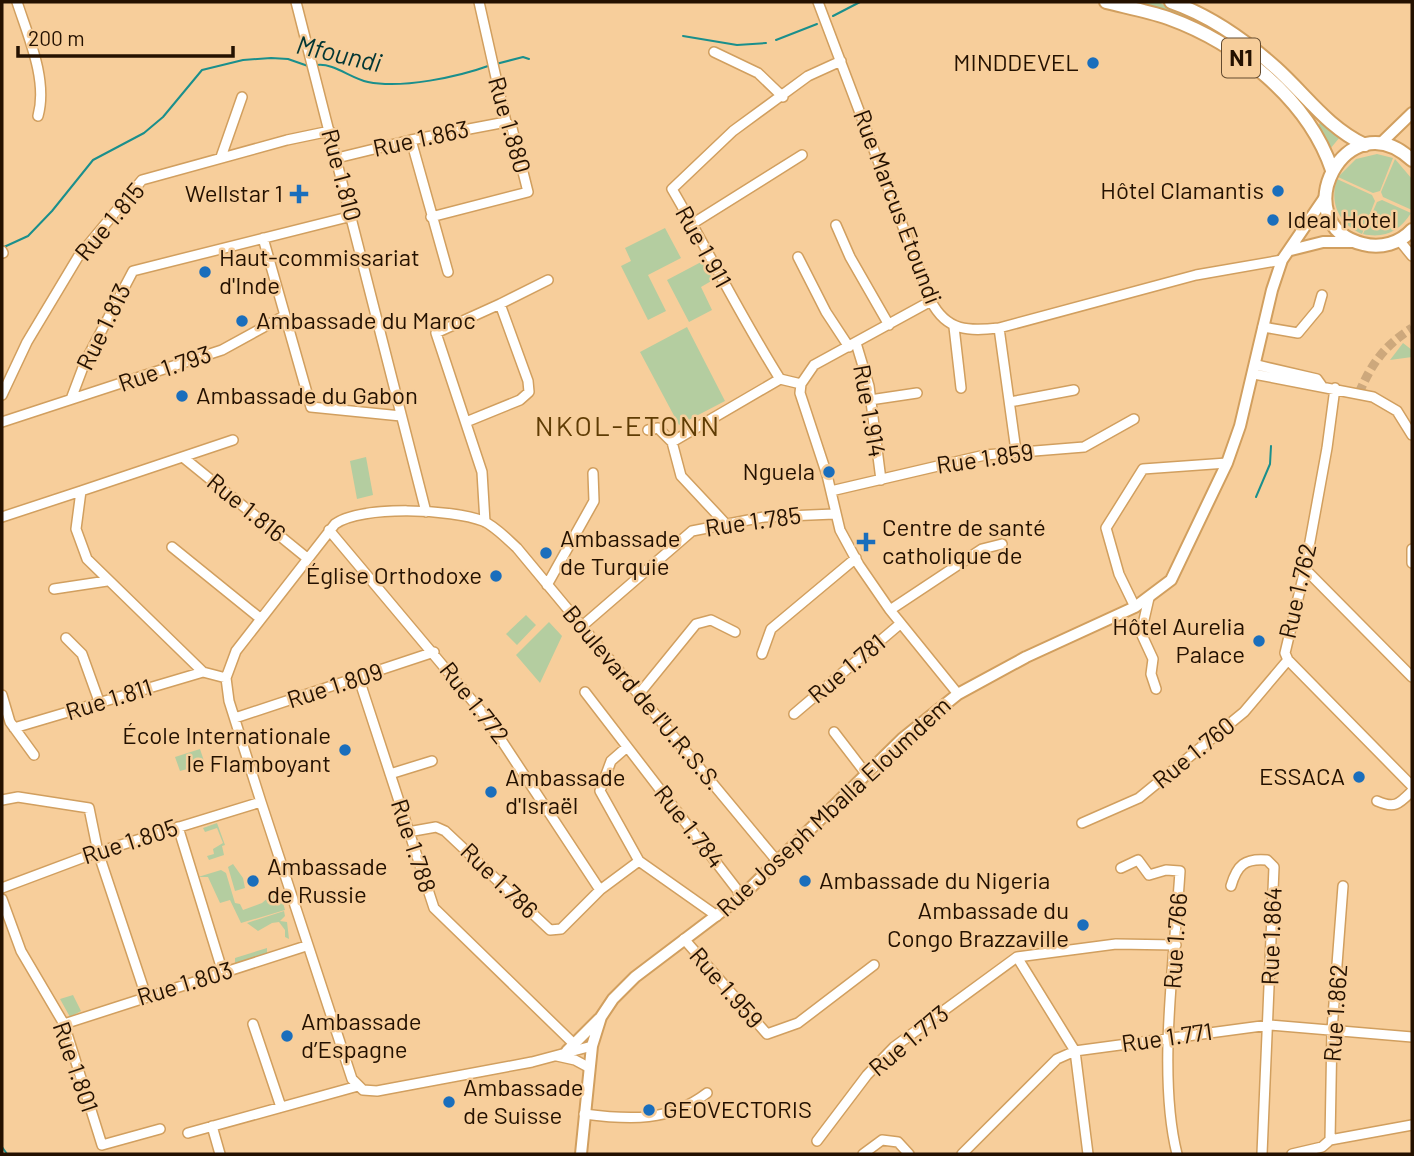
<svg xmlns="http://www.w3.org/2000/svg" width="1414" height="1156" font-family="Barlow,sans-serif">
<rect width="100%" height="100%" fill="#f7ce9b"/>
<path fill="#b4cda0" d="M1137 2H1158L1225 35 1223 38 1182 16Z
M1321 122 1340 137 1330 149 1318 125Z
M1377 154 1393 158 1380 191 1373 193 1338 177 1356 159Z
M1395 159 1412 179V210L1383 197 1381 192Z
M1337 179 1372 195 1375 201 1362 234C1339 224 1329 203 1337 179Z
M1382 200 1411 213C1400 231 1384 239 1363 234L1377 202Z
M665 228 681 258 648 275 666 311 648 320 621 266 631 261 625 248Z
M703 261 713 280 701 287 712 310 689 322 667 280Z
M687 327 725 401 679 425 640 352Z
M1403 343 1412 350V357L1390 360Z
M366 457 373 495 357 499 350 461Z
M526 615 536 625 517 645 506 634Z
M549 622 562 636 540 683 516 655Z
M200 749 205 764 180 771 175 757Z
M217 823 225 845 222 846 224 855 209 860 207 856 214 854 213 849 223 843 217 828 205 832 203 828Z
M233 864 243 878 245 888 235 891 228 867Z
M221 870 226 873 235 903 240 904 243 910 262 903 279 888 285 910 241 923 230 900 220 903 208 877H198Z
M284 911 285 916 280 921 287 922 289 939 285 937V930L279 922 272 923 258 931 247 923Z
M267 948V953L235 964V958Z
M73 995 81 1011 70 1017 60 999Z"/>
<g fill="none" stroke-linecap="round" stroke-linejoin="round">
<path stroke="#1a8f8c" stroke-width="2" d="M833 16 860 2
M683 36 737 45 766 43
M776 40 817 24
M496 64 523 57 529 59
M317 65C334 63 350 78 368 82 402 89 458 77 491 65
M4 247 28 236 52 211 93 160 144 133 163 117 202 70 243 60 271 58 288 59 308 66
M1256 497 1270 464 1271 446
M2 1147 7 1154"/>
<path stroke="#cda87c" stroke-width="9" stroke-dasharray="9 4.5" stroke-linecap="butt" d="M1359 393C1372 363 1384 346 1412 328"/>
<g stroke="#d19f5f" stroke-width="12">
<path id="minor" d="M17 2C28 36 48 80 38 116
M296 2 426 512
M818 2 931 301C947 332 969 331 999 328L1196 275 1282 260
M714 52 758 73 783 97
M411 140 448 272
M221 157 242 97
M337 158 411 140 506 122
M431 217 528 192 512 128 506 122 479 2
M692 224 802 155
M836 225 850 257 889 325
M263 238 311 407 401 416
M1399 240 1412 256
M2 251 3 253
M798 257 826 312 849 347
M931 301 814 365 801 384 800 393 827 475 840 530 859 565 890 610 958 694
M500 304 548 280
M954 327 961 388
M1263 327 1298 333 1318 309 1322 295
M999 328 1016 451
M856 343 869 386 881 480
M1257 365 1317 379 1322 386
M1254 374 1373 397 1397 411 1412 435
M780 379C741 317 709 252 672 189L733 131 808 76 841 61
M780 379 801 384
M1335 388 1327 448 1305 569 1285 653 1288 660 1412 786
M2 395 27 342 78 257 142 180 287 140 330 131
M71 399 85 362 133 271 352 216
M870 400 917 393
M1010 402 1074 390
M2 422 222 350 284 316
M466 422 520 400 529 392 528 381 500 304 436 333 482 472 485 522
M648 430 658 428 672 442 780 379
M672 442 681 476 725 523
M184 458 307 558
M831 491 985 455 1084 447 1134 419
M2 517 81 491
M329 530 486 717 600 890
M172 547 261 619
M1412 549V563
M1305 569 1412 677
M547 585 594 501 593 473
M54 589 107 581
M1149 598 1141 633 1153 659 1151 674 1156 689
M1135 607 1119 574 1106 528 1143 469 1227 463
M890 610 982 549 1002 544
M581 627 692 531 764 517 834 514
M66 638 82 654 100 704
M762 654 771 629 856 558
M226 678 203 672 87 559 76 529 81 491 233 440
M359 679 434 908 574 1044
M585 692 742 896
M639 694 696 624 711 620 735 632
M2 695 10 722 34 755
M794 714 900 624
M235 718 434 652
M14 728 203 672
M834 732 867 775
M627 747 611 761 600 791 639 861
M390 774 432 761
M2 800 18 797 89 808 98 852 146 996
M1377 801C1395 809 1399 804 1412 791
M1082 823 1139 798 1244 712 1288 660
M178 827 223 973
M408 832 436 827 445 831 550 930 561 929 600 890 639 861 717 916
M1121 868 1138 860 1149 875 1166 870 1180 871C1175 955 1157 1074 1177 1154
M1231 886C1237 865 1245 858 1267 860L1274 867 1262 1154
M2 888 98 852 261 802
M2 899 21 951 64 1024 102 1145 160 1129
M684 939 767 1034 798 1023 874 965
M1017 957 1116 944 1176 945
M64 1024 306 946
M253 1024 281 1107
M592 1046 532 1062 377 1091 363 1090 352 1079 261 802 229 701 226 678 236 651 335 524C362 505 452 509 483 521 495 526 507 539 517 548L777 861
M557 1056 575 1060 588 1067
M584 1114C630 1120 669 1122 707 1093
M212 1126 220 1154
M188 1133 358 1086
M1330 1140 1332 1030 1343 886
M1330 1140 1412 1125
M817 1141 867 1075 894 1047 1017 957 1075 1051 1088 1154
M863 1154 882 1140 898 1142 909 1154
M962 1154 1057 1059 1075 1051 1269 1025 1412 1037
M1292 1154 1322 1147 1330 1140"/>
</g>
<g stroke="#d19f5f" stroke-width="14">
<path id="major" d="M1380 144 1412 113
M1291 250 1323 242H1357
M567 1051 599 1019
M581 1154 592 1046 601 1017 613 999 635 977 742 896 902 739 958 694 1026 657 1135 607 1171 580 1227 463 1240 426 1272 290 1282 260 1325 197"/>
</g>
<g stroke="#d19f5f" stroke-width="16">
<path id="highway" d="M1106 2C1126 7 1148 11 1168 18 1237 43 1308 99 1332 170
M1171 2C1209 15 1246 41 1276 68 1306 95 1327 127 1365 145
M1412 160C1346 98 1283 224 1363 244 1381 249 1400 243 1412 230"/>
</g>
<use href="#minor" stroke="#fff" stroke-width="9"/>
<use href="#major" stroke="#fff" stroke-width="10"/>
<use href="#highway" stroke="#fff" stroke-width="12"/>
</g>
<g fill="#1a6ebc" stroke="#f7ce9b" stroke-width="2.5">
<circle cx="1093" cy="63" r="7"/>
<circle cx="1278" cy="191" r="7"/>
<path d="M295.5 183.5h7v7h7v7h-7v7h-7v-7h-7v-7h7z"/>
<circle cx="1273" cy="220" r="7"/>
<circle cx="205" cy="272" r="7"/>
<circle cx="242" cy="321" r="7"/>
<circle cx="182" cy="396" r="7"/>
<circle cx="829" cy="472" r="7"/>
<path d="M862.5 531.5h7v7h7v7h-7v7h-7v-7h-7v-7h7z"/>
<circle cx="546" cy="553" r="7"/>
<circle cx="496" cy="576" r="7"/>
<circle cx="1259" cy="641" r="7"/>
<circle cx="345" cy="750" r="7"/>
<circle cx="1359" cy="777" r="7"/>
<circle cx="491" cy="792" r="7"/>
<circle cx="253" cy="881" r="7"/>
<circle cx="805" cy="881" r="7"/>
<circle cx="1083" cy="925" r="7"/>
<circle cx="287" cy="1036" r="7"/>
<circle cx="449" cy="1102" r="7"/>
<circle cx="649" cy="1110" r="7"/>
</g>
<g text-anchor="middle" stroke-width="5" stroke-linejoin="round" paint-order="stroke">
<rect fill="#f7ce9b" stroke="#634a2e" stroke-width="2" x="1222" y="38.5" width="38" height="39" rx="5"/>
<g font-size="23" font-weight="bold" fill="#241100">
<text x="1241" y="66">N1</text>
</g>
<g font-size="24" fill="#241100" stroke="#f7ce9b" text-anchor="start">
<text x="1079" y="71" text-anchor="end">MINDDEVEL</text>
<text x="1264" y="199" text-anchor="end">Hôtel Clamantis</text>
<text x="283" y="202" text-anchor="end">Wellstar 1</text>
<text x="1287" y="228">Ideal Hotel</text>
<text x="219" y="266">Haut-commissariat<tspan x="219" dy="28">d'Inde</tspan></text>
<text x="256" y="329">Ambassade du Maroc</text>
<text x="196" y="404">Ambassade du Gabon</text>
<text x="815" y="480" text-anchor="end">Nguela</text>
<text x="882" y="536">Centre de santé<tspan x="882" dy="28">catholique de</tspan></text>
<text x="560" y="547">Ambassade<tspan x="560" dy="28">de Turquie</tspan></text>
<text x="482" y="584" text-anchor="end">Église Orthodoxe</text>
<text x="1245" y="635" text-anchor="end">Hôtel Aurelia<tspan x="1245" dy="28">Palace</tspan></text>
<text x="331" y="744" text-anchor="end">École Internationale<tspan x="331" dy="28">le Flamboyant</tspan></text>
<text x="1345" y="785" text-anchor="end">ESSACA</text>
<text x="505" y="786">Ambassade<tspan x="505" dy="28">d'Israël</tspan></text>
<text x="267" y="875">Ambassade<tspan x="267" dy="28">de Russie</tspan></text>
<text x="819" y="889">Ambassade du Nigeria</text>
<text x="1069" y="919" text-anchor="end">Ambassade du<tspan x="1069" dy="28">Congo Brazzaville</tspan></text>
<text x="301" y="1030">Ambassade<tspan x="301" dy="28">d’Espagne</tspan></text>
<text x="463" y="1096">Ambassade<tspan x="463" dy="28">de Suisse</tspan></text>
<text x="663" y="1118">GEOVECTORIS</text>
</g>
<g font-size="24" fill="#241100" stroke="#f7ce9b">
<text transform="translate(509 125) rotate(74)" y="8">Rue 1.880</text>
<text transform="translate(421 139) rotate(-12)" y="8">Rue 1.863</text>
<text transform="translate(341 175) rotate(75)" y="8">Rue 1.810</text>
<text transform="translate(897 207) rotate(69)" y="8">Rue Marcus Etoundi</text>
<text transform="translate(110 222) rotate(-50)" y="8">Rue 1.815</text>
<text transform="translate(703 247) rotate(61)" y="8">Rue 1.911</text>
<text transform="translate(104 327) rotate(-64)" y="8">Rue 1.813</text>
<text transform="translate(165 369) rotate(-19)" y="8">Rue 1.793</text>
<text transform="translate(869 411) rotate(80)" y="8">Rue 1.914</text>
<text transform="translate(985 459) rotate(-8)" y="8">Rue 1.859</text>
<text transform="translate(246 508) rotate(39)" y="8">Rue 1.816</text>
<text transform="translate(753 522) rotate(-8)" y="8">Rue 1.785</text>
<text transform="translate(1298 591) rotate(-77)" y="8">Rue 1.762</text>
<text transform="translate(847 669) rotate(-40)" y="8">Rue 1.781</text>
<text transform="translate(335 686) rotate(-18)" y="8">Rue 1.809</text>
<text transform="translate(642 698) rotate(50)" y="8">Boulevard de l'U.R.S.S.</text>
<text transform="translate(109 700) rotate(-17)" y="8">Rue 1.811</text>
<text transform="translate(474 703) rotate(52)" y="8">Rue 1.772</text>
<text transform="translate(1194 753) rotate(-39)" y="8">Rue 1.760</text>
<text transform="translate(834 807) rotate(-43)" y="8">Rue Joseph Mballa Eloumdem</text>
<text transform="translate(689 827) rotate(52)" y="8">Rue 1.784</text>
<text transform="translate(130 842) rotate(-18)" y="8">Rue 1.805</text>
<text transform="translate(413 846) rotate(72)" y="8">Rue 1.788</text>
<text transform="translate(499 881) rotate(44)" y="8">Rue 1.786</text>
<text transform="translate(1272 936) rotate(-88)" y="8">Rue 1.864</text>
<text transform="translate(1176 941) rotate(-86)" y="8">Rue 1.766</text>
<text transform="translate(185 984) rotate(-17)" y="8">Rue 1.803</text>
<text transform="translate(726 988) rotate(49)" y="8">Rue 1.959</text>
<text transform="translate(1336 1013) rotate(-86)" y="8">Rue 1.862</text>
<text transform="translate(1167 1038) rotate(-8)" y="8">Rue 1.771</text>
<text transform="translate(909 1041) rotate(-40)" y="8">Rue 1.773</text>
<text transform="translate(75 1067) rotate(71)" y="8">Rue 1.801</text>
</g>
<g font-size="26" font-style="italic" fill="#023634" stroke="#f7ce9b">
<text transform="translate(339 54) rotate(13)" y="9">Mfoundi</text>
</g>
<g font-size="28" letter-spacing="2" fill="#5f3c04" stroke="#f7ce9b">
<text x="628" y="436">NKOL-ETONN</text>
</g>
</g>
<rect width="1414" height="1156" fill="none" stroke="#241100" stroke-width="7"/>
<path d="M18 46v10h215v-10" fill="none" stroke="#241100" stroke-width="3.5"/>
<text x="28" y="46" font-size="21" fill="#241100" stroke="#f7ce9b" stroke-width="5" paint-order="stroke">200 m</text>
</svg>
